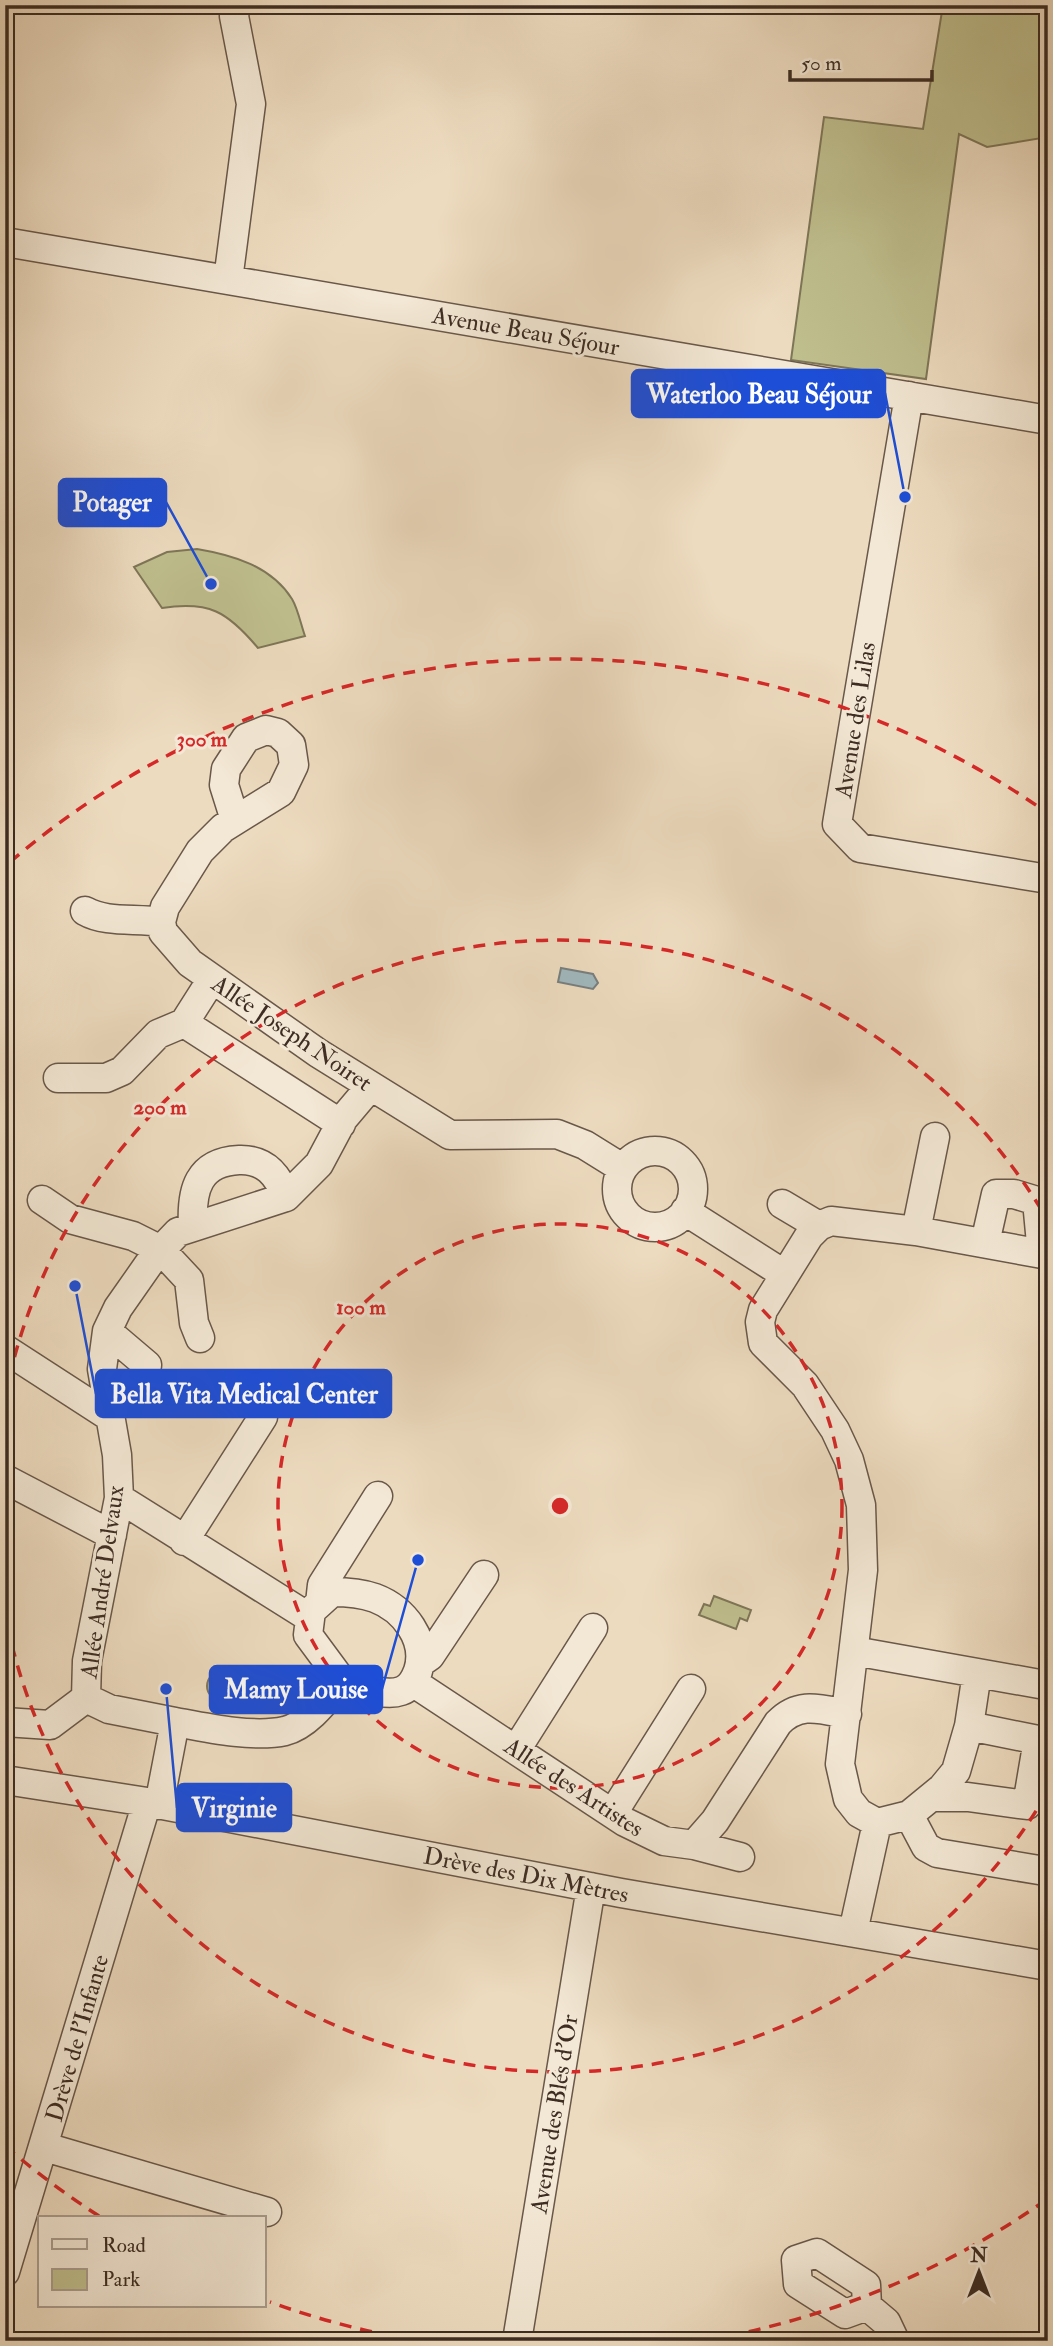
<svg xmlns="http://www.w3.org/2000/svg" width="1053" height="2346" font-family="'IM FELL Double Pica',serif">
<rect width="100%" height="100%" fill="#eddbbf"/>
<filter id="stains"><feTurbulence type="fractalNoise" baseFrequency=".00286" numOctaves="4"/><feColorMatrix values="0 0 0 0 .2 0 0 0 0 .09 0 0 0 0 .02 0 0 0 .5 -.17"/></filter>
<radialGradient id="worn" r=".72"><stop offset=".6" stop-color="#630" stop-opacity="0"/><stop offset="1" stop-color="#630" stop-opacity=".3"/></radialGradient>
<path fill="#bfbe8d" stroke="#7e7658" stroke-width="2" d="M943 5H1048V137L987 147 959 134 926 379 791 360 824 117 923 129Z
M197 549C233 555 271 566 292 599 298 609 301 625 305 636L258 648C227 611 209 601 162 608L134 567 167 552Z
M714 1596 751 1610 747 1621 740 1618 736 1629 699 1615 704 1604 710 1606Z
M207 1686a14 14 0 1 1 28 0a14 14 0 1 1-28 0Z"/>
<path fill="#a0b8be" stroke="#788080" stroke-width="2" d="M561 968 593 974 598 983 593 989 558 982Z"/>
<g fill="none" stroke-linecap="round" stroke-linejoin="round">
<g stroke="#69584a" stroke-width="31">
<path id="minor" d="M5 242 1048 420
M228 280 251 104 234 16 236 5
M909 396 837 824 860 848 1048 879
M235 820 224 785 226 769 246 738 266 730 278 733 291 745 294 765 281 792 223 828 200 851 165 907 161 922 163 932 190 963 318 1053 450 1135 557 1134 585 1145 622 1168
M85 911C106 923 135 918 161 922
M184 1023 341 1124
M58 1078H106L122 1071 158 1034 184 1023 212 979
M617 1189a38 38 0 1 1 76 0a38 38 0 1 1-76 0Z
M42 1200 70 1219 133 1236 161 1250 189 1280 194 1323 200 1338
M782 1204 819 1226
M685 1211 784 1274
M193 1226C191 1190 198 1162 239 1160 265 1159 278 1175 286 1197
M916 1231 935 1137
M985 1243 996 1194H1014L1037 1201 1042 1254
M107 1331 147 1365
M5 1349 110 1417
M5 1479 112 1535
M119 1498 310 1618
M184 1541 263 1417
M320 1603 322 1585 378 1496
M854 1651 1045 1685 1048 1682
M420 1663 430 1656 484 1575
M414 1683 625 1822 664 1841 694 1845 715 1821 778 1723C799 1701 820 1709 847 1714
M5 1722 50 1725 86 1698
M175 1722C207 1728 253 1738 285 1731 308 1725 327 1699 342 1681L308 1635 311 1611 332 1592C346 1592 361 1593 375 1598 404 1609 428 1640 418 1671 415 1679 411 1688 401 1691 384 1697 359 1686 342 1681
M516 1750 593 1628
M5 1780 147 1802 621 1893 1048 1966
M933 1797H968L1027 1805 1038 1740 969 1726
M159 1805 175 1722 109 1709 86 1698 87 1661 119 1498 117 1455 102 1369 107 1331 118 1308 153 1258 178 1232 286 1197 319 1164 343 1119 370 1087
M613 1813 691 1689
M909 1815 926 1847 937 1853 1039 1870 1048 1869
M877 1823 909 1815 942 1788 956 1771 969 1726 977 1673
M694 1845 740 1857
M853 1932 877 1823 859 1813 848 1799 840 1764 863 1570 861 1505 849 1460 835 1430 805 1385 763 1343 760 1322 763 1310 809 1236 819 1226 831 1221 916 1231 1048 1255
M45 2147 267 2212
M5 2272 147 1802
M867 2306 845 2314 798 2284 796 2260 817 2253 866 2285 867 2306 886 2322 895 2341
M517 2341 591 1887"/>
</g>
<use href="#minor" stroke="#f3e8d5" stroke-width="28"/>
</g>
<g fill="none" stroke="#d62828" stroke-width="3.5" stroke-dasharray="12 9">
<circle cx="560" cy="1506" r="282"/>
<path d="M1047 1793A565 565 0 0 1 5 1614M5 1398A565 565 0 0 1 1047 1219"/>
<path d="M1046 2200A847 847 0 0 1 707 2340M413 2340A847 847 0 0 1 270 2302M99 2216A847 847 0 0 1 10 2150M10 862A847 847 0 0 1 1046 812"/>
</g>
<g text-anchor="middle" stroke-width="6" stroke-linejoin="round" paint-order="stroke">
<g font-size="24" fill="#3d2d23" stroke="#f3e8d5">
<text transform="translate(526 331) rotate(10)" y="8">Avenue Beau Séjour</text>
<text transform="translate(855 720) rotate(-81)" y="8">Avenue des Lilas</text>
<text transform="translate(292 1033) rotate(34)" y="8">Allée Joseph Noiret</text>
<text transform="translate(102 1582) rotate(-82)" y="8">Allée André Delvaux</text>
<text transform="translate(574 1787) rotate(33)" y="8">Allée des Artistes</text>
<text transform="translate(526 1875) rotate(11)" y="8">Drève des Dix Mètres</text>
<text transform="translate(77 2038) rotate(-74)" y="8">Drève de l'Infante</text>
<text transform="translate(554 2114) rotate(-81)" y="8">Avenue des Blés d'Or</text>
</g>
</g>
<circle cx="560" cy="1506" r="10" fill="#d62828" stroke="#f3e8d5" stroke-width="3.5"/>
<g font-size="21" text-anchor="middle" font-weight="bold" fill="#d62828" stroke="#f3e8d5" stroke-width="6" stroke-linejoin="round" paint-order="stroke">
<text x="202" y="746">300 m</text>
<text x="160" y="1114">200 m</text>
<text x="361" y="1314">100 m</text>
</g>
<path fill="none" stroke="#1d4ed8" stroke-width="2.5" d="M905 497L885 393M211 584L166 502M75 1286L96 1394M418 1560L382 1689M166 1689L177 1808"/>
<g fill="#1d4ed8" stroke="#f3e8d5" stroke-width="2.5">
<circle cx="905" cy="497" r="7"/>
<circle cx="211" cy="584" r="7"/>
<circle cx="75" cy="1286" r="7"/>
<circle cx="418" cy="1560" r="7"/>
<circle cx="166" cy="1689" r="7"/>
</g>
<g fill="#1d4ed8" stroke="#1d4ed8" stroke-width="2.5">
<rect x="632" y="370" width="253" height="47" rx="7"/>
<rect x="59" y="479" width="107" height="47" rx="7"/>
<rect x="96" y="1370" width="295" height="47" rx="7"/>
<rect x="210" y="1666" width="172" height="47" rx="7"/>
<rect x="177" y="1784" width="114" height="47" rx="7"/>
</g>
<g font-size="26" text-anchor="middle" font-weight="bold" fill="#fff">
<text x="759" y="403">Waterloo Beau Séjour</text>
<text x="112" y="511">Potager</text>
<text x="244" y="1403">Bella Vita Medical Center</text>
<text x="296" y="1698">Mamy Louise</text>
<text x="234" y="1817">Virginie</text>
</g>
<rect width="1053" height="2346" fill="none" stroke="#eddbbf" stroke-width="28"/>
<rect x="7" y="7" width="1039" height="2332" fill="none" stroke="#3d2d23" stroke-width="3.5"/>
<rect x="14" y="14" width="1025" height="2318" fill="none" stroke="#3d2d23" stroke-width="2"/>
<rect x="38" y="2216" width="228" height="91" fill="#f3e8d5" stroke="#aa9d8e" stroke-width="2"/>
<rect x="52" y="2239" width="35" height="10" fill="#f3e8d5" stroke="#aa9d8e" stroke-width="2"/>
<text x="102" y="2252" font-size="21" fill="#3d2d23">Road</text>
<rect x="52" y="2269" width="35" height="21" fill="#bfbe8d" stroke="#aa9d8e" stroke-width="2"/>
<text x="102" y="2286" font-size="21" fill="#3d2d23">Park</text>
<g transform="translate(979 2272)" stroke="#f3e8d5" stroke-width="5" paint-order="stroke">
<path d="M0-5L12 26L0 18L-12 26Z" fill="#3d2d23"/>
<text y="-10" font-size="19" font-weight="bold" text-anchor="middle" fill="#3d2d23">N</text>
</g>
<path d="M790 70v10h142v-10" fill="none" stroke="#3d2d23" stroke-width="3.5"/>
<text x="801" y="70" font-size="21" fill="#3d2d23" stroke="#f3e8d5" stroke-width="5" paint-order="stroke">50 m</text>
<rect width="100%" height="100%" filter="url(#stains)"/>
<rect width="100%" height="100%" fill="url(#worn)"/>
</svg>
